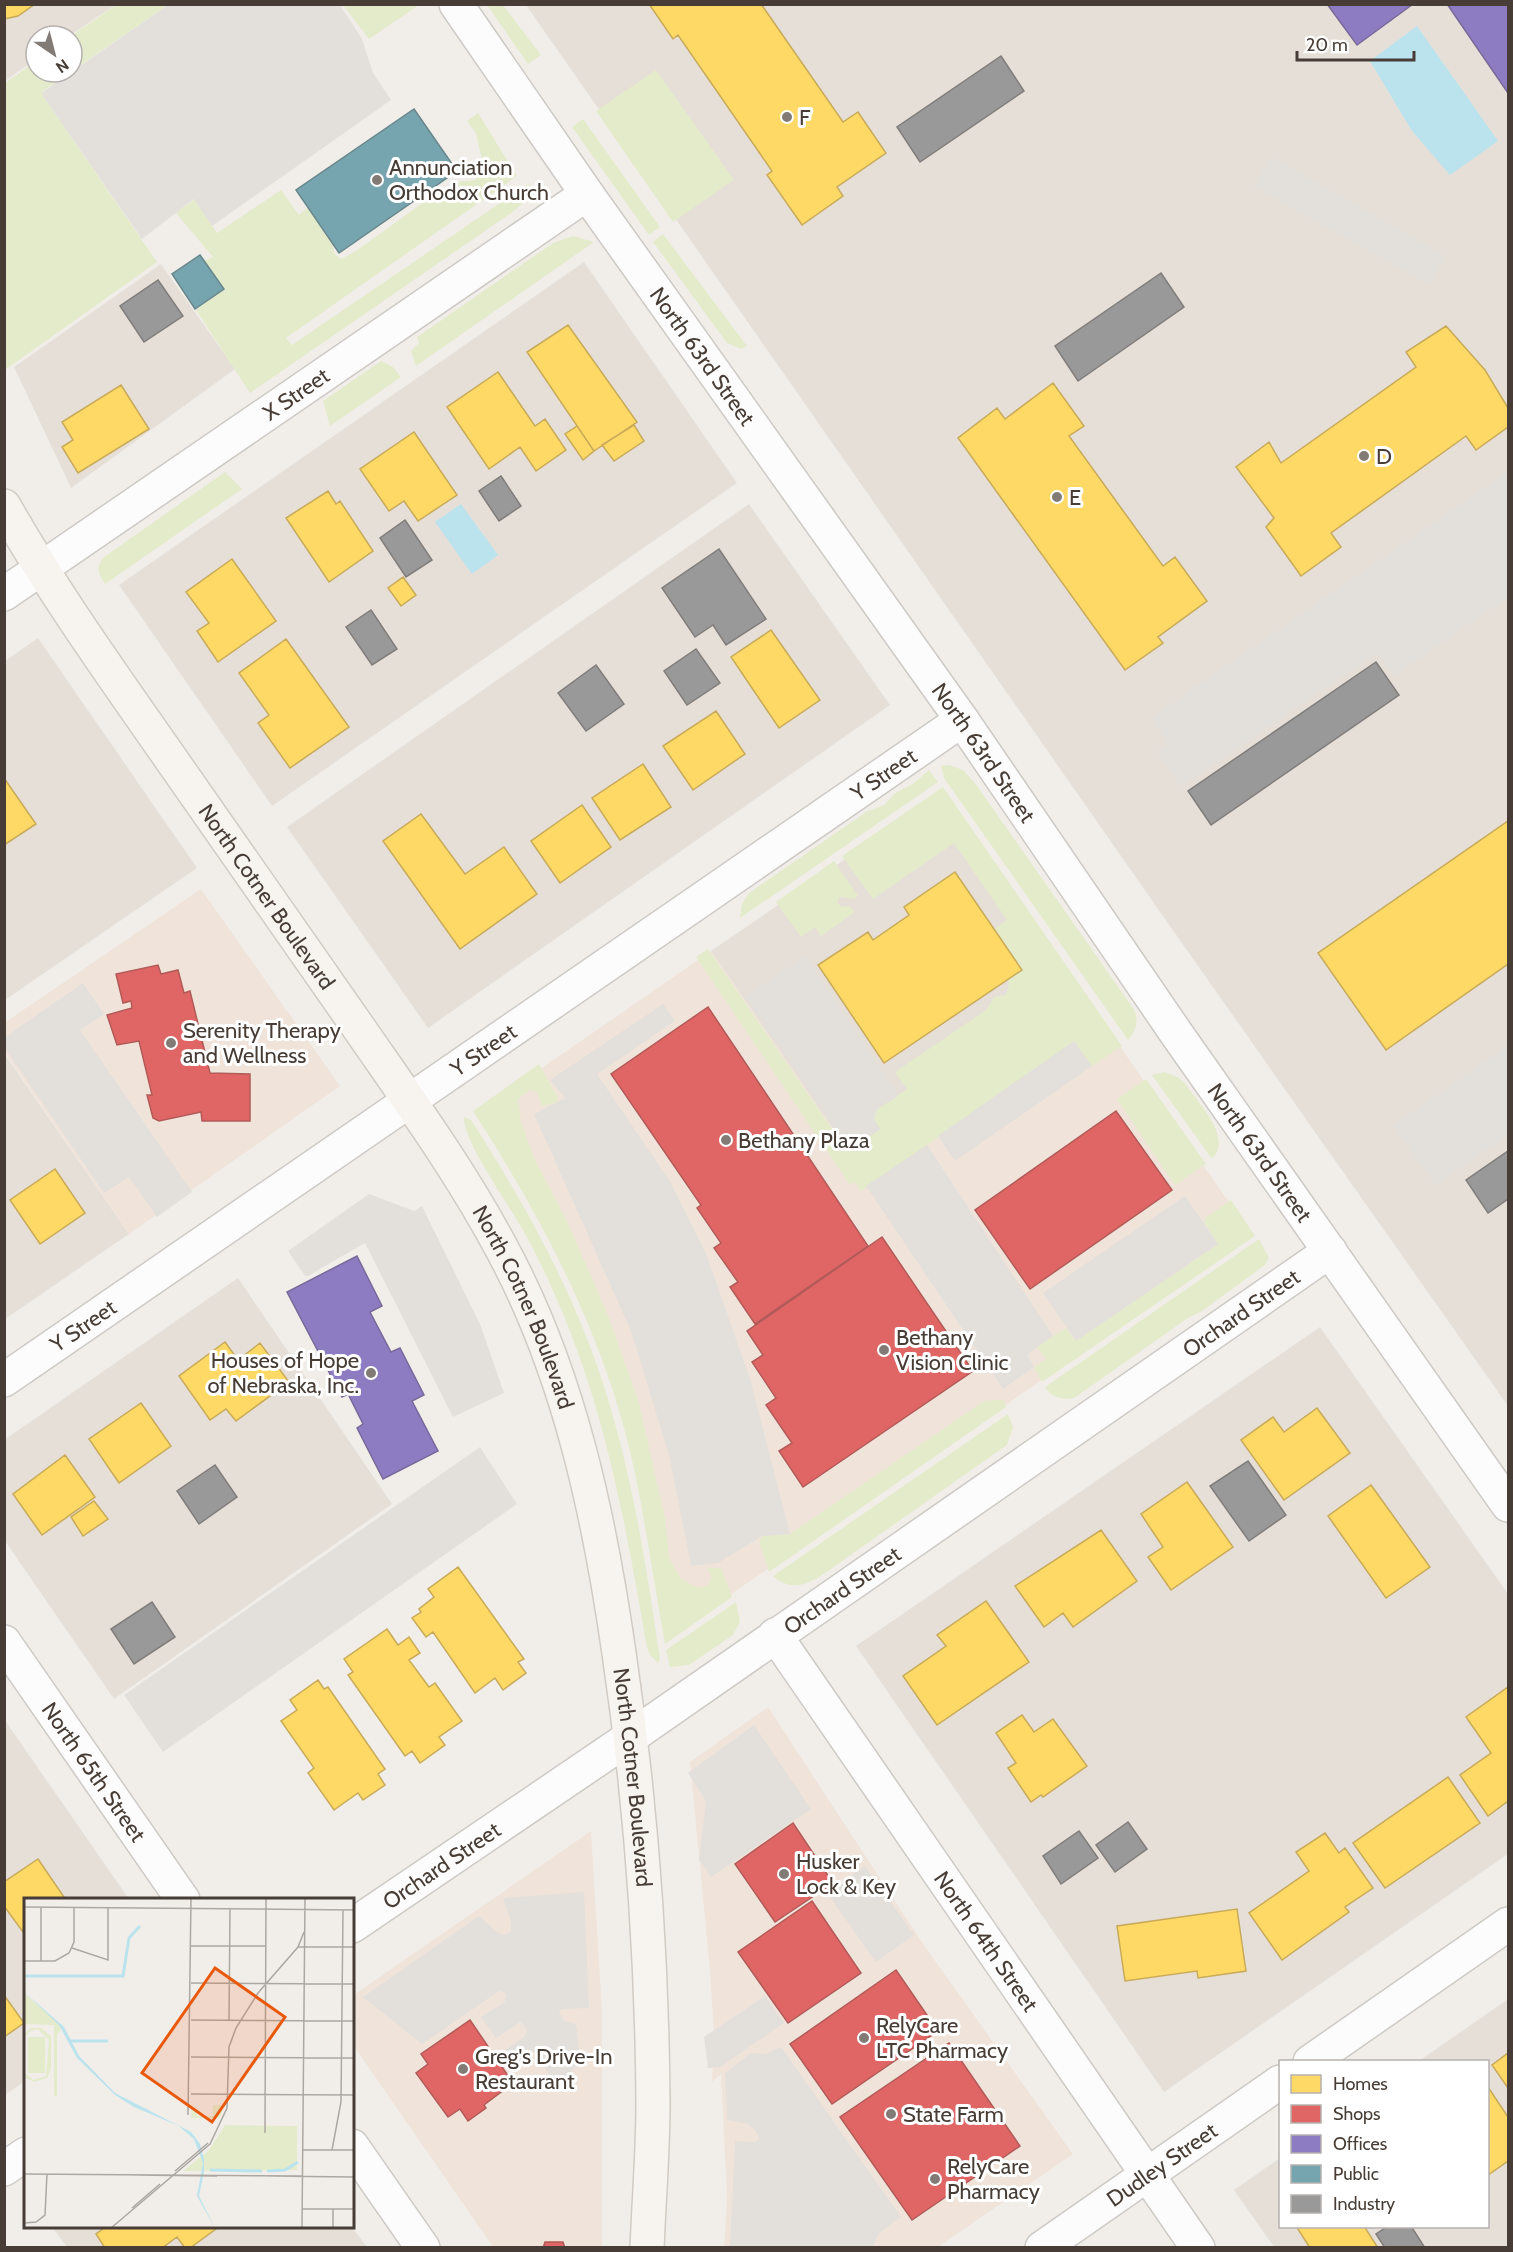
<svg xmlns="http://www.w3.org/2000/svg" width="1513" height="2252" font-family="Cabin,sans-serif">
<rect width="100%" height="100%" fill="#f1eeea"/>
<path fill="#e5dfd8" d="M5 5H115L69 36H36V59L5 81Z
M526 5H1508V1406L1172 929Z
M584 262 737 483 272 806 119 585Z
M161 264 235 369 71 488 14 367Z
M749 504 890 705 428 1028 287 827Z
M38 638 197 868 5 1000V661Z
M942 793 1098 1015 866 1177 711 951Z
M4 1053 129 1234 5 1319H4Z
M238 1278 392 1504 114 1699 5 1541 4 1440Z
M1320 1327 1508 1594V1854L1164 2092 856 1646Z
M4 1719 129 1899 26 1900 25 2081 5 2095Z
M1508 1999V2247H1274L1234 2190 1280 2158V2226H1488V2062L1419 2061Z
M52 2227H352L367 2247H67Z"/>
<path fill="#f0e4da" d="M201 889 340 1086 129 1234 5 1053 4 1023Z
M711 951 866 1177 1098 1015 1252 1235 675 1633 656 1527 587 1300 481 1110Z
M768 1707 921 1941 1073 2154 938 2247H724L727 2198 721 2074 712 2082 714 2036 710 1971 690 1762Z
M591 1831 602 2011V2247H493L353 2045 352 1996Z"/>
<path fill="#e4ebca" d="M116 5H168L72 71 71 36Z
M343 5H419L369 39Z
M487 5H503L541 55 528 64Z
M36 61V72H71L43 91V96L157 262 5 370V83Z
M656 70 734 180 673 222 596 111Z
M478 113 517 176 286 338 292 345 528 184 536 192 514 211 250 393 196 310 223 289 205 261 213 257 176 213 195 199 217 233 281 190 299 215 308 207 333 244 334 254 341 259 356 251 439 191 457 182 474 180 479 176 483 165 476 133 467 121Z
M583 119 660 227 649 235 572 127Z
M663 234 747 346 741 349 727 343 653 242Z
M573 236 594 242 416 366 411 351 419 343 417 337 553 243Z
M381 361 393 367 401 377 330 426 323 401Z
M225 472 242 489 105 584C98 573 95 568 104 557Z
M949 765 963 770 975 783 1133 1008C1139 1020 1137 1030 1128 1040L944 778 941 766Z
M929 770 938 782 740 918 742 904 749 893 866 812 884 805 894 794 914 783Z
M943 787 1122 1046 1092 1066 1074 1042 861 1191 855 1182 850 1185 696 957 708 949 848 1152 880 1129 874 1120 876 1110 907 1089 895 1072 986 1010 994 997 1006 995 1009 984 994 929 1007 920 954 843 873 899 842 856Z
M834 861 858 896 854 899 840 897 837 902 841 907 849 906 855 912 821 936 815 927 801 937 776 902Z
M539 1064 557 1096 558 1102 542 1106 537 1092 529 1090 518 1099 521 1122 534 1158 567 1221 607 1313 639 1403 665 1519 669 1558 681 1579 698 1588 709 1585 711 1575 707 1568H721L732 1597 665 1644C655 1589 647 1533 636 1478 609 1345 546 1224 473 1111Z
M1164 1072 1178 1077 1184 1082C1197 1102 1234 1137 1212 1159L1152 1075Z
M1146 1079 1206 1164 1175 1185 1117 1099Z
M464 1117 471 1120C515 1188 556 1260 586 1336 627 1439 644 1550 660 1659L658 1663 651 1656 647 1648C621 1498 598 1368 524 1232 510 1206 463 1142 464 1117Z
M1231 1200 1255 1236 1042 1382 1034 1367 1046 1359 1037 1347 1066 1328 1076 1341 1218 1244 1205 1224V1218Z
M1259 1239 1269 1258 1265 1265 1202 1311 1188 1318 1074 1398C1062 1400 1052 1398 1045 1387Z
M996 1400H1004L1006 1407 769 1572 759 1541 762 1536 790 1534 984 1401Z
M1008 1414 1013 1427 1007 1445 825 1573C807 1585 791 1592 773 1576Z
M736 1602 740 1622 733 1635 689 1665 670 1667 666 1650Z"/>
<path fill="#e3dfdb" d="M340 5 362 39 373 73 391 100 212 226 194 199 142 239 43 96V92L168 5Z
M1272 157 1445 256 1429 284 1254 186Z
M1508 472V597L1394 675 1377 652 1181 786 1157 751 1168 743 1152 717Z
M805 956 898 1096 876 1110 874 1120 880 1129 851 1150 746 997Z
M83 983 104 1014 80 1030 192 1192 157 1217 129 1177 104 1193 5 1048V1037Z
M663 1004 675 1021 597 1074 669 1180 707 1256 751 1382 790 1534 762 1536 718 1563 691 1566 669 1455 631 1331 534 1114 565 1098 550 1080Z
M1074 1041 1092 1066 955 1161 938 1136Z
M1508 1046V1134L1435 1185 1394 1125Z
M927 1145 1053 1336 1030 1352 1028 1356 1034 1367 1003 1389 866 1186Z
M369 1194 414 1211 422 1206 480 1324 504 1393 453 1417 365 1243 306 1277 288 1251Z
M1185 1196 1218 1244 1076 1341 1043 1293Z
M480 1447 517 1504 163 1752 124 1695Z
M754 1725 811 1809 711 1877 699 1860 706 1801 688 1773Z
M865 1866 914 1935 876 1962 827 1893Z
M584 1892 589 2008 561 2009 559 2012 564 2021 576 2024 580 2058 559 2092 536 2053 533 2052 515 2066 504 2051 524 2037 527 2032 523 2024 520 2022 496 2038 481 2017 505 2002 506 1994 503 1992 499 1991 422 2044 363 1997 479 1916 498 1933 505 1935 511 1931V1921L503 1898Z
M765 1996 784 2023 720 2067 708 2068 704 2037Z
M781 2047 901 2217 879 2233 873 2247H730L735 2141 754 2142 759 2139 756 2131 748 2124 727 2120 725 2073 751 2053 766 2054Z"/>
<path fill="#bbe3ee" d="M1417 26 1498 141 1450 175 1412 131 1370 61Z
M461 504 498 555 472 574 435 522Z"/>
<path fill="#ffd966" stroke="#c8aa58" stroke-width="1.5" d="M4 4H35L18 16 4 19Z
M649 4H761L843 122 858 112 886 153 837 187 843 196 802 225 767 175 772 171 678 35 673 39Z
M568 325 637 422 594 451 527 352Z
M1446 326 1485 370 1508 408V427L1476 450 1466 436 1331 533 1341 547 1301 576 1266 527 1274 518 1236 467 1269 442 1281 463 1416 367 1406 352Z
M498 372 535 426 545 419 566 450 536 471 520 447 489 469 447 407Z
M1053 383 1084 426 1069 436 1163 566 1175 557 1207 601 1158 637 1163 643 1125 670 958 438 997 408 1005 419Z
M121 385 149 429 78 473 62 447 73 440 62 422Z
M634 425 644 441 614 461 602 445Z
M577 426 594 451 583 460 565 434Z
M414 432 457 495 418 521 404 501 389 511 360 469Z
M328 491 336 504 340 501 373 551 329 582 286 518Z
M232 559 276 621 218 662 197 631 209 623 186 592Z
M403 577 416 595 401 606 388 588Z
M771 630 820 700 779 728 731 657Z
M286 639 349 727 290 768 258 723 269 715 239 673Z
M716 711 745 754 693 790 663 746Z
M643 764 671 807 620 840 592 798Z
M4 778 36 824 4 845Z
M582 805 611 847 560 883 531 841Z
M421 814 465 874 504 847 537 894 460 949 383 841Z
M1508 821V964L1386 1050 1318 953Z
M955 872 1022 970 884 1063 818 965 868 932 873 940 909 915 904 907Z
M55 1169 85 1213 40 1244 10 1200Z
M225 1342 238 1360 260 1343 289 1382 236 1421 226 1409 210 1420 179 1376Z
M141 1403 171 1446 119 1483 89 1439Z
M1317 1408 1350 1453 1284 1500 1241 1440 1273 1417 1284 1432Z
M65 1455 95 1497 42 1535 13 1494Z
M1187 1482 1233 1547 1171 1590 1148 1557 1163 1547 1141 1514Z
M1371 1485 1430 1567 1386 1598 1328 1516Z
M94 1501 108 1519 83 1536 71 1517Z
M1101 1530 1137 1581 1073 1627 1063 1613 1044 1627 1015 1586Z
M458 1567 524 1659 518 1662 526 1673 503 1690 495 1678 475 1693 433 1632 426 1637 412 1618 421 1612 419 1609 434 1597 428 1589Z
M986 1601 1029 1662 937 1725 903 1676 946 1646 937 1635Z
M387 1629 398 1645 409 1637 420 1653 409 1660 429 1687 435 1683 462 1721 439 1737 445 1745 420 1763 412 1751 405 1756 348 1675 353 1672 344 1659Z
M318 1680 324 1689 328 1687 385 1769 378 1774 385 1785 363 1800 358 1793 334 1810 308 1773 314 1768 281 1721 297 1710 290 1700Z
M1508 1687V1801L1488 1816 1460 1775 1491 1753 1466 1717Z
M1022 1715 1034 1732 1053 1719 1087 1766 1043 1797 1041 1795 1031 1802 1008 1768 1016 1763 996 1733Z
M1448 1777 1480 1823 1385 1888 1353 1843Z
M1325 1833 1339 1853 1345 1848 1373 1888 1345 1907 1349 1912 1282 1960 1249 1913 1309 1871 1296 1852Z
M38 1859 66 1900H26V1936L4 1906V1882Z
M1237 1909 1246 1971 1198 1978 1197 1971 1125 1981 1117 1926Z
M4 1995 24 2023 4 2037Z
M1508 2053V2088L1492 2065Z
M1488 2087 1508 2117V2161L1488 2175Z
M107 2226H220L190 2248H185L177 2237 162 2248H105L96 2234Z
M1296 2226H1364L1378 2248H1310Z"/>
<path fill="#e06666" stroke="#b25a58" stroke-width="1.5" d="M158 965 161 974 178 970 184 993 190 991 210 1073 250 1074V1121H202L201 1112 159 1121 153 1118 147 1095H152L139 1041 117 1045 107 1015 132 1008 131 1001 123 1003 116 974Z
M708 1007 868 1246 755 1324 730 1287 738 1282 714 1248 721 1243 697 1208 701 1205 611 1074Z
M1116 1111 1172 1190 1030 1289 975 1210Z
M882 1237 973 1371 803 1487 779 1451 792 1443 766 1405 776 1398 752 1362 763 1355 747 1331Z
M793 1823 833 1883 775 1922 735 1864Z
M812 1901 861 1973 788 2023 738 1952Z
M896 1970 938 2031 832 2104 790 2044Z
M470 2020 513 2083 484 2105 486 2108 468 2121 460 2109 448 2117 416 2073 428 2064 421 2054Z
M949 2043 1020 2146 912 2220 840 2117Z
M545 2242H563L565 2248H543Z"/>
<path fill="#8e7cc3" stroke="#796999" stroke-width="1.5" d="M1327 4H1413L1357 45Z
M1447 4H1508V93Z
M357 1256 382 1306 370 1312 391 1352 400 1348 424 1395 412 1401 438 1451 383 1479 357 1428 363 1424 348 1394 342 1397 287 1292Z"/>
<path fill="#76a5af" stroke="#68868b" stroke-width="1.5" d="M414 109 457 171 339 253 296 190Z
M200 255 224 289 195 309 172 274Z"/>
<path fill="#999" stroke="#807d7b" stroke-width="1.5" d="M1001 56 1024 91 920 162 897 127Z
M1161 273 1184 307 1078 381 1055 346Z
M158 280 183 316 144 342 120 306Z
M501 476 521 506 499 521 479 491Z
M405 520 432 560 406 577 380 538Z
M719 549 766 619 726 645 713 625 695 637 662 588Z
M371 610 397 649 372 665 346 627Z
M696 649 720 683 687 705 664 671Z
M1376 662 1399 695 1211 825 1188 791Z
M596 665 624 704 586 731 558 693Z
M1508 1151V1199L1488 1213 1466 1180Z
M1248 1461 1286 1515 1249 1541 1210 1486Z
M215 1465 237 1497 199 1524 177 1491Z
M152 1602 175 1637 134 1664 111 1629Z
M1128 1822 1147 1849 1115 1872 1096 1845Z
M1079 1831 1098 1858 1061 1884 1043 1856Z
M1388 2226H1411L1425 2248H1385L1376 2234Z"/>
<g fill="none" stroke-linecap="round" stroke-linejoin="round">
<g stroke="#cdcac6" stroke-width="36">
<g id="street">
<path id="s1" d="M456 4 587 194 962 720 1176 1033 1508 1505"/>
<path id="s2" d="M4 594 587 194"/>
<path id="s3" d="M4 1380 962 720"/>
<path id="s4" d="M775 1635 1198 2248"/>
<path id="s5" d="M4 1642 183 1900"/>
<path id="s6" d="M352 1926 632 1736 1330 1251"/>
<path d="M1310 2062 1508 1924"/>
<path d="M352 2146 423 2248"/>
<path d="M4 2169 26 2154"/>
<path id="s7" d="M1042 2248 1280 2082"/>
</g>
</g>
<g stroke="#d1cbc3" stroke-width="36">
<g id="secondary">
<path id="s8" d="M4 506C50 587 104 663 157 739 225 836 293 934 361 1031 410 1102 461 1172 502 1249 569 1373 599 1514 619 1653 641 1802 652 1953 653 2103 653 2151 649 2200 647 2248"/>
</g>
</g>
<use href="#street" stroke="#fdfcfc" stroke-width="33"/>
<use href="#secondary" stroke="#f7f3ef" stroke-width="33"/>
</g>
<g fill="#827b75" stroke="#fff" stroke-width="2">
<circle cx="787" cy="117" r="6"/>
<circle cx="377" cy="180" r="6"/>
<circle cx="1364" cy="456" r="6"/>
<circle cx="1057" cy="497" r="6"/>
<circle cx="171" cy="1043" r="6"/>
<circle cx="726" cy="1140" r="6"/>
<circle cx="884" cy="1350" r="6"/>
<circle cx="371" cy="1373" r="6"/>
<circle cx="784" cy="1874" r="6"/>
<circle cx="864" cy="2038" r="6"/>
<circle cx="463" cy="2069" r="6"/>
<circle cx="891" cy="2114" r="6"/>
<circle cx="935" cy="2179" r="6"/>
</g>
<g text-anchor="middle" stroke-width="6" stroke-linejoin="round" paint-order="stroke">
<g font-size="22" fill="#473d36" stroke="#fff" text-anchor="start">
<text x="799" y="125">F</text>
<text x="389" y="175">Annunciation<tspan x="389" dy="25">Orthodox Church</tspan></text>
<text x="1376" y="464">D</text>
<text x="1069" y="505">E</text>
<text x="183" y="1038">Serenity Therapy<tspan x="183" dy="25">and Wellness</tspan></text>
<text x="738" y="1148">Bethany Plaza</text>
<text x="896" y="1345">Bethany<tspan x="896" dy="25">Vision Clinic</tspan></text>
<text x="359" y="1368" text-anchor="end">Houses of Hope<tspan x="359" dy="25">of Nebraska, Inc.</tspan></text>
<text x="796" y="1869">Husker<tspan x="796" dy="25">Lock &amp; Key</tspan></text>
<text x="876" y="2033">RelyCare<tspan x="876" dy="25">LTC Pharmacy</tspan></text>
<text x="475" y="2064">Greg's Drive-In<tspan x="475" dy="25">Restaurant</tspan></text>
<text x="903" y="2122">State Farm</text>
<text x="947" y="2174">RelyCare<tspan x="947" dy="25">Pharmacy</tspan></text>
</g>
<g font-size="22" fill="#473d36" stroke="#fff">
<text dy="8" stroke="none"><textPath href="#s1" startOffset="430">North 63rd Street</textPath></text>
<text dy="8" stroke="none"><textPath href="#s2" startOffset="354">X Street</textPath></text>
<text dy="8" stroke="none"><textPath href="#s1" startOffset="916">North 63rd Street</textPath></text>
<text dy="8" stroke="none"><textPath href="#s3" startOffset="1068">Y Street</textPath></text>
<text dy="8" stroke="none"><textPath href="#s8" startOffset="471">North Cotner Boulevard</textPath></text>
<text dy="8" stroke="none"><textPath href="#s3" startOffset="582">Y Street</textPath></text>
<text dy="8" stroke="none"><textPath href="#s1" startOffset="1402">North 63rd Street</textPath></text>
<text dy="8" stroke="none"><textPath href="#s8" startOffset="957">North Cotner Boulevard</textPath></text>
<text dy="8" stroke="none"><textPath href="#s6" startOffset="1080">Orchard Street</textPath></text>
<text dy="8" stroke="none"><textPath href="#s3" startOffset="96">Y Street</textPath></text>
<text dy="8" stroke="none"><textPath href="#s6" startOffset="594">Orchard Street</textPath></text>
<text dy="8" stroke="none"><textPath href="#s5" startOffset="158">North 65th Street</textPath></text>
<text dy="8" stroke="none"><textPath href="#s8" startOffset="1443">North Cotner Boulevard</textPath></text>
<text dy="8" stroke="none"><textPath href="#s6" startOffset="108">Orchard Street</textPath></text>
<text dy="8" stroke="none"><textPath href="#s4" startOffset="372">North 64th Street</textPath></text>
<text dy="8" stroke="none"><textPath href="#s7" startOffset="146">Dudley Street</textPath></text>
</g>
</g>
<g transform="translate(24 1898)">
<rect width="330" height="330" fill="#f1eeea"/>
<path d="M0 95 39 129 33 137V199L30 197V127L0 126ZM17 130 27 138V170L23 180 10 184 2 180 0 174 9 182 22 178 25 142 14 131 6 133 0 140V136L7 130ZM4 139H21V175H4ZM189 207H200L196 220H167L168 210H172L173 218H189ZM201 227 273 228V272L159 273 185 252Z" fill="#e4ebca"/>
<path d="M0 94 40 129 55 158 91 195 167 234 176 246 180 261V274L175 298 191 330 173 298 179 265 170 241 155 228 110 209 91 197 53 160 35 127Z" fill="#bbe3ee"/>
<path fill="none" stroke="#bbe3ee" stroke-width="3" d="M0 78H99L105 40 116 28M46 143H84M186 272 238 273M243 273 261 272 274 264"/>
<path fill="none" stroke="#ada7a2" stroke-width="1.5" d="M0 9 330 12M167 48H242M274 49H330M48 50 84 62V10M0 63H31L45 55 50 44V10M17 63V10M167 85 330 86M167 122 330 123M205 123 206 11M167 159 330 160M167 196 330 197M164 217 167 0M241 235 242 0M279 252H330M308 252 317 204 319 12M151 273 184 245M0 276 278 278M106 277 193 278M240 278 330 279M108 310 136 286M278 311H330M0 325 12 324 21 317 23 276M87 330 186 246 203 210 205 149 212 130 234 95 274 49 280 34M278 330 281 0M309 330V311"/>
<path fill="#e8590c" fill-opacity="0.15" stroke="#e8590c" stroke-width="3" d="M191 70 261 119 188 224 118 175Z"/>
<rect width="330" height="330" fill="none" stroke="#473d36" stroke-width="3"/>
</g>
<rect width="1513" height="2252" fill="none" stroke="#473d36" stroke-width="12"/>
<rect x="1279" y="2060" width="210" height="168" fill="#ffffff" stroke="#b5b1af" stroke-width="1.5"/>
<rect x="1291" y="2075" width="30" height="18" fill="#ffd966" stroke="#b5b1af" stroke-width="1.5"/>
<text x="1333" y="2090" font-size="18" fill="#473d36">Homes</text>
<rect x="1291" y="2105" width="30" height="18" fill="#e06666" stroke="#b5b1af" stroke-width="1.5"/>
<text x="1333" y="2120" font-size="18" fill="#473d36">Shops</text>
<rect x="1291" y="2135" width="30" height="18" fill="#8e7cc3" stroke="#b5b1af" stroke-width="1.5"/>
<text x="1333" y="2150" font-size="18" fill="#473d36">Offices</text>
<rect x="1291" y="2165" width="30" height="18" fill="#76a5af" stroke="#b5b1af" stroke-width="1.5"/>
<text x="1333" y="2180" font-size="18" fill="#473d36">Public</text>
<rect x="1291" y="2195" width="30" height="18" fill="#999999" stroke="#b5b1af" stroke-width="1.5"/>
<text x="1333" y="2210" font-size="18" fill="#473d36">Industry</text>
<g transform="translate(54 54) rotate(145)"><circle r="28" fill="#ffffff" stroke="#b5b1af" stroke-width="1.5"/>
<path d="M0-4.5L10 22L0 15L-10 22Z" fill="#827b75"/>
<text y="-9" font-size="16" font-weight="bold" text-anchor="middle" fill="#473d36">N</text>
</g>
<path d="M1297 51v9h117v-9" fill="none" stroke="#473d36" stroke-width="3"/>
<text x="1306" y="51" font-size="18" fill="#473d36" stroke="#ffffff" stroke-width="4.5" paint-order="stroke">20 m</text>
</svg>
